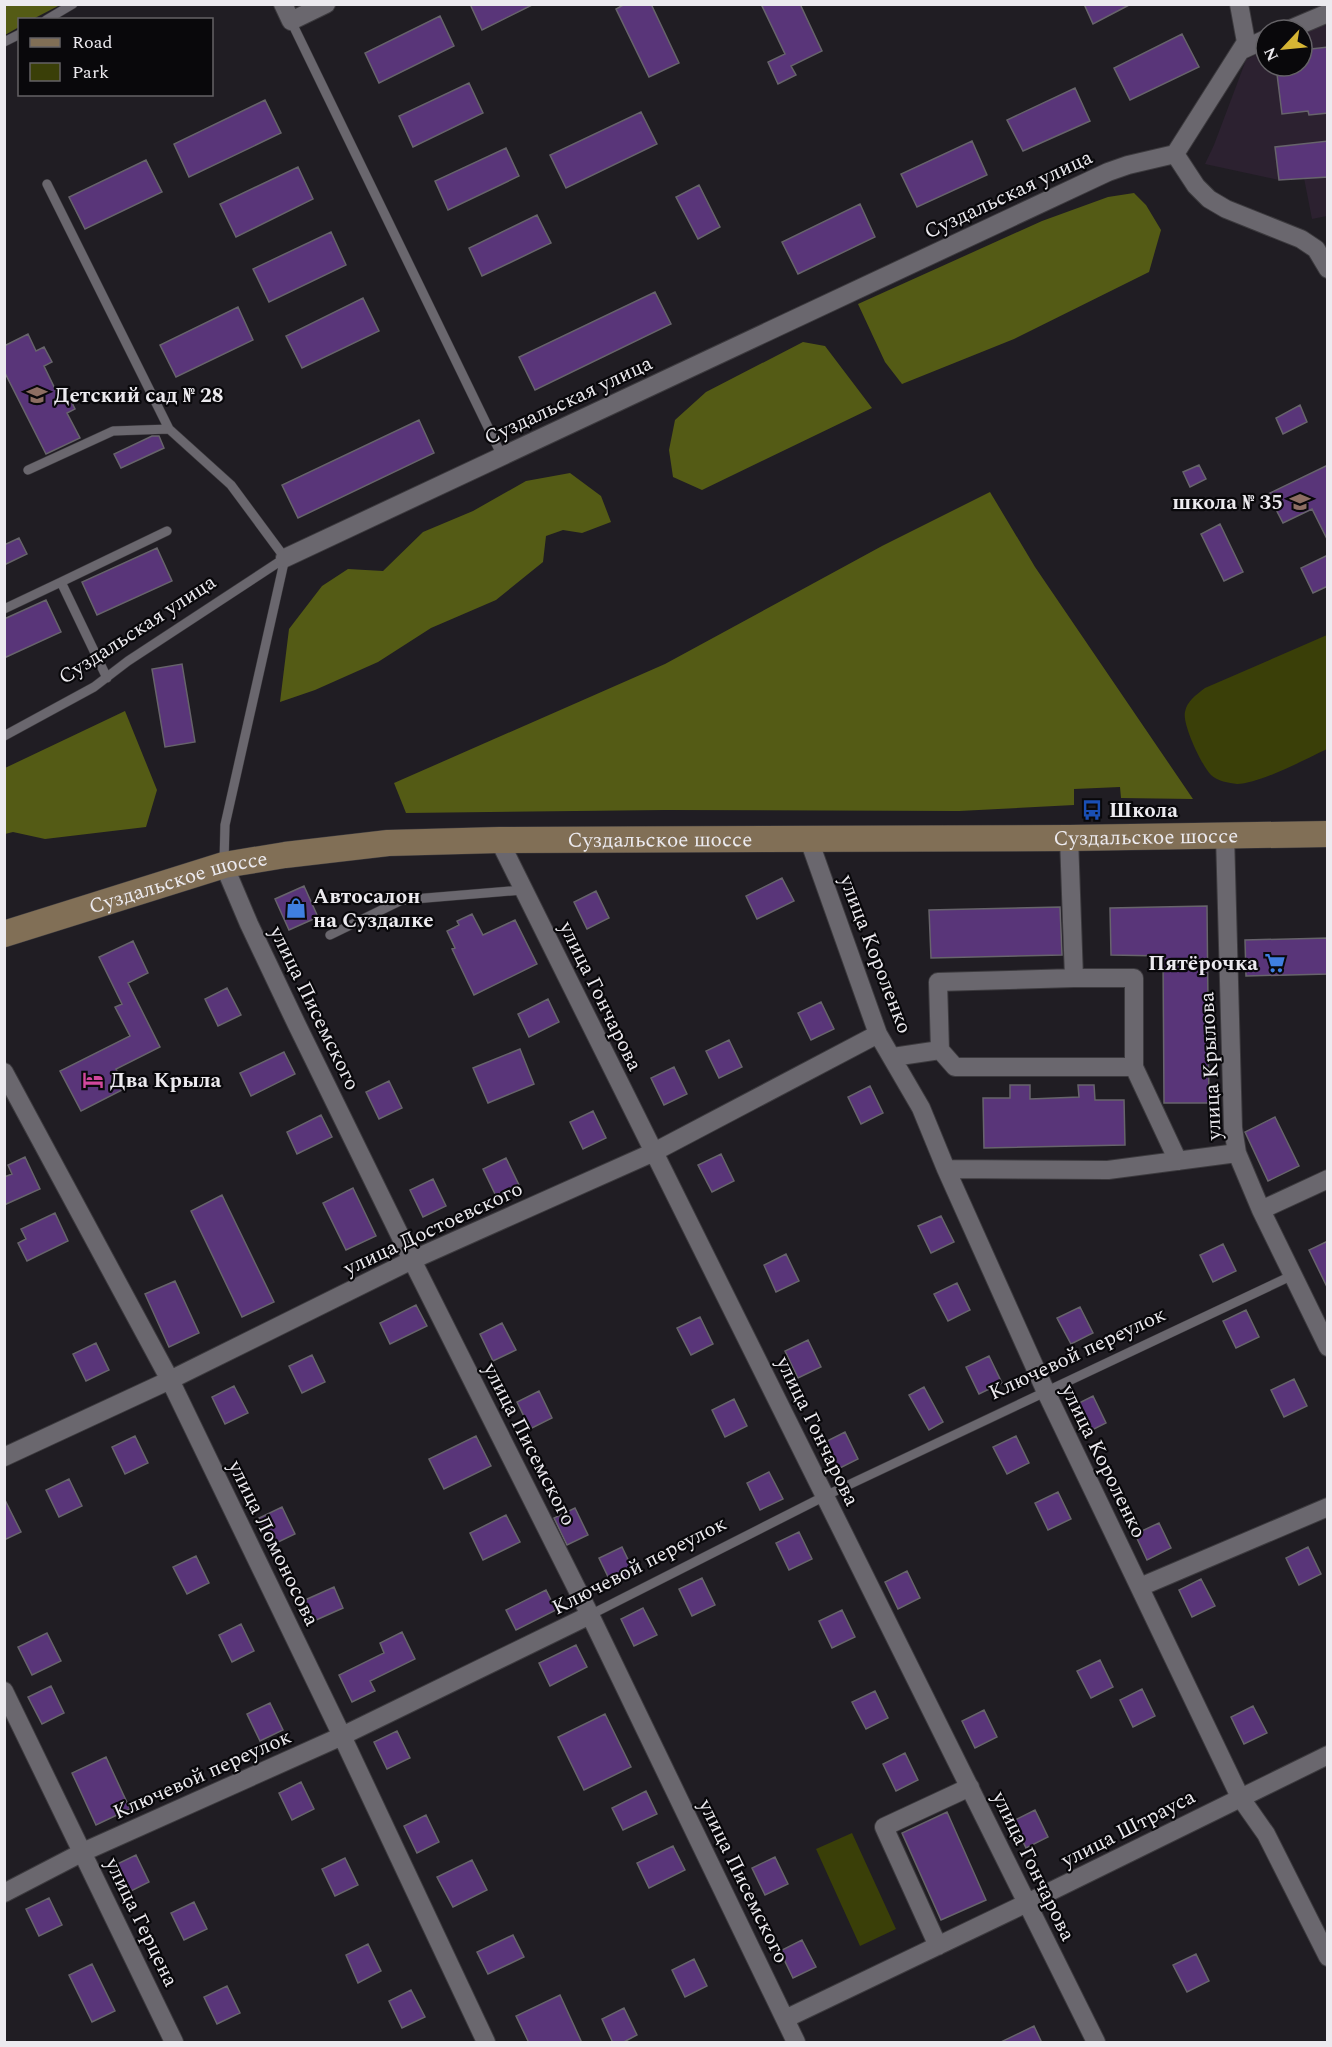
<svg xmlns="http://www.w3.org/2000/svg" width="1332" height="2047" font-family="Spectral,serif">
<rect width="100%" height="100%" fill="#201d23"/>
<path fill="#2c2130" d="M1327 23V216L1312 219 1304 178 1279 180 1205 164 1214 145 1246 60 1266 49V66H1302V34Z"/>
<path fill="#3a3f08" d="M1327 635V749C1306 759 1259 784 1237 784 1229 783 1217 781 1211 775 1202 766 1182 724 1185 712 1187 701 1196 695 1205 688Z
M852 1833 896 1929 860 1946 816 1849Z"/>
<path fill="#545b15" d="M5 4H60V5L33 19 20 20 19 27 5 35Z
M1134 193 1146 205 1161 230 1149 272 1014 339 902 384 885 362 858 304 1042 221 1108 197Z
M803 342 825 346 872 408 702 490 673 477 669 450 675 420 706 392Z
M570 473 601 496 611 522 582 533 563 530 546 536 543 562 496 600 431 628 378 662 315 690 280 702 289 629 322 586 348 569 383 571 423 532 473 511 526 481Z
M990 492 1035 567 1193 799 1121 798 1120 787 1074 789V805L959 811 665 810 406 813 394 783 665 664 882 546Z
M125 711 157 790 146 827 45 839 13 832 5 834V768Z"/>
<path fill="#593579" stroke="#67646b" stroke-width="1.5" d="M470 4H534L482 30Z
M625 4H651L679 63 649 77 616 9Z
M761 4H800L822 51 791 66 796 75 778 84 768 62 785 54Z
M1084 4H1131L1093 24Z
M440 16 454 46 379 83 365 53Z
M1182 34 1199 67 1130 100 1114 68Z
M1328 47V113L1309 115 1308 111 1282 114 1276 66H1302V50Z
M469 83 483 113 413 147 399 116Z
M1075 88 1090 121 1023 151 1007 120Z
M265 100 281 133 189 177 174 144Z
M641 112 657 144 566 188 550 155Z
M972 141 987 175 917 207 901 174Z
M1328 141V177L1279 180 1275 147Z
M506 148 519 176 448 210 435 181Z
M146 160 162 192 85 229 69 197Z
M298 167 313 199 236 237 220 204Z
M699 185 720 227 698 239 676 197Z
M860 204 875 237 798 274 782 242Z
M537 215 551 243 482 276 469 248Z
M331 232 346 265 269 302 253 269Z
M655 292 671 324 535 390 519 357Z
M363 298 379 331 302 368 286 336Z
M238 307 253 340 176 377 160 345Z
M28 334 36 351 44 347 52 362 44 366 59 397 67 393 75 409 67 413 80 438 46 454 4 371V346Z
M1300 405 1307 422 1283 434 1276 418Z
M419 420 434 453 298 518 282 485Z
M152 436H159L164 448 121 468 114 454Z
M1199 465 1206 479 1190 487 1183 472Z
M1328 465V541L1312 509 1283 523 1268 494Z
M1220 524 1243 572 1224 581 1201 534Z
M19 538 27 554 4 565V545Z
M157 548 172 581 97 615 82 582Z
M1328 555V586L1313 593 1301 568Z
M46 600 61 632 4 658V619Z
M182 664 195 742 165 747 152 669Z
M782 878 794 901 757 919 746 896Z
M304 886 318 917 289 930 275 899Z
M596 891 609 918 587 929 574 902Z
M1207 906 1209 1103H1164L1163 956 1111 955 1110 908Z
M1060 907 1062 955 931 958 929 910Z
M472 914 483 935 515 920 537 964 474 995 452 949 455 948 447 931 459 925 457 921Z
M1328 938V974L1246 976 1245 940Z
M133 941 148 973 128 983 160 1047 116 1069 126 1088 81 1111 60 1071 130 1036 115 1007 122 1004 99 957Z
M227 988 241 1015 218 1026 205 999Z
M548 999 559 1022 529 1037 518 1014Z
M821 1002 834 1029 811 1040 798 1013Z
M729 1040 742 1067 719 1078 706 1051Z
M520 1049 534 1084 488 1103 473 1068Z
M284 1052 295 1074 251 1096 240 1073Z
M674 1067 687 1094 664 1105 651 1078Z
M389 1081 402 1108 379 1119 366 1092Z
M1010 1085H1030V1099L1079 1097 1078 1085H1094L1095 1100H1124L1125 1145 984 1148 983 1098H1010Z
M870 1086 883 1113 861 1124 848 1097Z
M593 1111 606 1138 583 1149 570 1122Z
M321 1115 332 1137 297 1154 287 1132Z
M1275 1117 1299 1166 1268 1181 1245 1132Z
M721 1154 734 1181 712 1192 698 1165Z
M25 1157 40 1189 4 1205V1177L12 1174 8 1165Z
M506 1158 519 1185 496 1196 483 1169Z
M433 1179 446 1206 423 1217 410 1190Z
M353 1188 376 1236 346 1250 323 1203Z
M222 1195 274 1302 242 1317 191 1211Z
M55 1213 68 1241 27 1261 18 1243 26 1239 21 1229Z
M941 1216 954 1242 931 1253 918 1226Z
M1328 1241V1289L1309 1250Z
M1223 1244 1236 1271 1213 1282 1200 1255Z
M786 1254 799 1281 776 1292 764 1265Z
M175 1281 199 1333 169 1347 145 1294Z
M957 1283 970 1310 948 1321 934 1294Z
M416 1305 427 1326 390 1344 380 1323Z
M1080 1307 1093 1333 1071 1344 1057 1318Z
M1246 1310 1259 1337 1236 1348 1223 1321Z
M700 1317 713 1344 691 1355 677 1328Z
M502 1323 516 1350 493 1361 480 1334Z
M808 1340 821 1367 798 1378 785 1351Z
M96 1343 109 1370 86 1381 73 1354Z
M312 1355 325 1382 302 1393 289 1366Z
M989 1356 1002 1383 979 1394 966 1367Z
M1294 1379 1307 1406 1284 1417 1271 1390Z
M234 1386 248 1413 225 1424 212 1397Z
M924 1387 943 1422 929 1430 909 1395Z
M539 1391 552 1418 530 1429 517 1402Z
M1093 1396 1106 1423 1084 1434 1071 1407Z
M734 1399 747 1426 725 1437 712 1410Z
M845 1432 858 1459 836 1470 823 1443Z
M135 1436 148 1463 125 1474 112 1447Z
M476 1436 491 1466 444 1489 429 1459Z
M1016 1436 1029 1463 1007 1474 993 1447Z
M769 1472 783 1499 760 1510 747 1483Z
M69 1479 82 1506 59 1517 46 1490Z
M1058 1492 1071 1519 1048 1530 1035 1503Z
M4 1498 21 1532 4 1540Z
M282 1507 295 1534 272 1545 259 1518Z
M575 1508 588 1535 567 1545 554 1518Z
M506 1515 520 1542 483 1560 470 1533Z
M1159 1523 1171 1548 1147 1560 1135 1534Z
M799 1532 812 1559 789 1570 776 1543Z
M622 1547 635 1574 612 1585 599 1558Z
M1308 1547 1321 1574 1299 1585 1286 1558Z
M196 1556 209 1583 187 1594 173 1567Z
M907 1571 920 1598 898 1609 885 1582Z
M702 1578 715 1605 692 1616 679 1589Z
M1201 1579 1215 1606 1192 1617 1179 1590Z
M334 1587 343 1608 314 1621 305 1600Z
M546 1590 556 1610 516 1630 506 1610Z
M643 1608 657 1635 634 1646 621 1619Z
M842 1610 855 1637 832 1648 819 1621Z
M241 1624 254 1651 232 1662 219 1635Z
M402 1632 415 1659 370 1681 375 1691 352 1702 339 1675 384 1653 380 1643Z
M47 1633 61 1661 32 1675 18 1647Z
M576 1645 587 1667 550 1686 539 1663Z
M1100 1660 1113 1687 1091 1698 1077 1671Z
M51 1686 64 1713 42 1724 28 1697Z
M1142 1689 1155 1716 1133 1727 1120 1700Z
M875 1691 888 1718 866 1729 852 1702Z
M270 1703 283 1730 260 1741 247 1714Z
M1253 1706 1267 1733 1244 1744 1231 1717Z
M984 1710 997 1737 975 1748 962 1721Z
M605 1714 631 1767 584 1790 558 1737Z
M397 1731 410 1758 387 1769 374 1742Z
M905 1753 918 1780 896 1791 883 1764Z
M106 1757 130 1809 96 1825 72 1773Z
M301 1782 314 1809 292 1820 279 1793Z
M646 1791 657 1814 623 1830 612 1808Z
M1035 1810 1048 1837 1026 1848 1013 1821Z
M947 1812 986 1900 941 1920 902 1833Z
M426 1815 439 1842 417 1853 404 1826Z
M673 1846 685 1870 649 1888 637 1863Z
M136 1855 149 1882 127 1893 113 1866Z
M775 1857 788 1884 765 1895 752 1868Z
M345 1858 358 1885 335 1896 322 1869Z
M472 1860 487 1890 453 1907 437 1877Z
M49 1898 62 1925 39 1936 26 1909Z
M194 1902 207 1929 184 1940 171 1913Z
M513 1935 524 1957 488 1974 477 1952Z
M802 1940 816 1967 793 1978 780 1951Z
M368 1944 381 1971 358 1983 346 1955Z
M1196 1954 1209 1981 1187 1992 1173 1965Z
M694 1959 707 1986 685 1997 672 1970Z
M92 1964 115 2011 92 2022 69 1975Z
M227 1986 240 2013 217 2024 204 1997Z
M411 1990 425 2017 402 2028 389 2001Z
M560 1995 582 2043H529L516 2016Z
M624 2008 637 2035 622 2043H613L602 2019Z
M1034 2026 1042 2043H999Z"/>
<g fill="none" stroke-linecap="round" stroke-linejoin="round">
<g stroke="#3c3a3e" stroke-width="10">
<path id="service" d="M46 20 73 4
M291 21 502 456
M4 42 20 34
M47 184 169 429 231 485 285 558 225 825 224 862
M28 470 113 431 169 429
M61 582 167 531
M4 609 61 582 107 678
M4 736 94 687 128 661 285 558
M330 935 402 900 523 890
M590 1615 825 1496 1293 1275"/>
</g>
<g stroke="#3c3a3e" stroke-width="20">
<path id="minor" d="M283 4 291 21 326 4
M1288 30 1328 13
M1242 50 1266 39
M1175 154 1196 186 1209 199 1226 209 1301 239 1316 249 1328 269
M1175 154 1246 42 1239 4
M285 558 1108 172 1128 165 1175 154
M1225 835 1233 1128 1237 1153 1261 1210 1328 1347
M1069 838 1074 978 938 982 940 1050 955 1067H1134V978H1074
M499 840 1096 2042
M809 840 878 1034 921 1108 946 1169 1046 1392 1240 1797 1266 1834 1328 1957
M224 865 249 924 296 1023 412 1260 590 1615 796 2042
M893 1057 940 1050
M1134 1067 1178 1161
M4 1072 170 1380 342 1736 486 2042
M946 1169 1108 1170 1237 1153
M1261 1210 1328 1179
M4 1457 170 1380 412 1260 654 1152 878 1034
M1140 1587 1328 1507
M4 1691 174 2042
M4 1893 83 1852 342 1736 590 1615
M938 1946 884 1827 970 1787
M785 2019 1027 1903 1328 1755"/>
</g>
<g stroke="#3c3a3e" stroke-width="27">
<g id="secondary">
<path id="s1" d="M4 934 224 865 285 855 388 843 499 840 1069 838 1328 834"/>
</g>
</g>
<use href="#service" stroke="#6a676e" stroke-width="9"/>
<use href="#minor" stroke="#6a676e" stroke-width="18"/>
<use href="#secondary" stroke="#816f56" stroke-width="26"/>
</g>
<defs>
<g id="school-bare" transform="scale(1.62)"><path d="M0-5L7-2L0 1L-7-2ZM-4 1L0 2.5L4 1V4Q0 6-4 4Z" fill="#8d6e63" stroke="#09080b" stroke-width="2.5" paint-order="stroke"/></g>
<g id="bus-bare" transform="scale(1.62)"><path d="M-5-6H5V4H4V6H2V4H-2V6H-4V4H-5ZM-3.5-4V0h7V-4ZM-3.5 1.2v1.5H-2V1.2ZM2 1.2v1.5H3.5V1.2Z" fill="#1a4fb4" stroke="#09080b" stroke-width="2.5" paint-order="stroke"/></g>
<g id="shop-bare" transform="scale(1.62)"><path d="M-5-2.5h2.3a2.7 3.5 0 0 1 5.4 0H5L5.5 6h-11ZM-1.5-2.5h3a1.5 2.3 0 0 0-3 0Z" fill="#3f7fe0" stroke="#09080b" stroke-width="2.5" paint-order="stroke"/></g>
<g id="supermarket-bare" transform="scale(1.62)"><path d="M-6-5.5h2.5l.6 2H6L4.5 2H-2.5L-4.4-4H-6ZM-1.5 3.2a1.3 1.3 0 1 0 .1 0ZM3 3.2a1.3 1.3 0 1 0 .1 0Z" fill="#3f7fe0" stroke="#09080b" stroke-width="2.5" paint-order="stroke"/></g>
<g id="hotel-bare" transform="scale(1.62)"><path d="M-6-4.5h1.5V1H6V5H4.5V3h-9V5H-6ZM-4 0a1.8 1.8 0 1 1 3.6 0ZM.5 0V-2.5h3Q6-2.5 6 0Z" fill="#d1479c" stroke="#09080b" stroke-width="2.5" paint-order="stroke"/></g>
</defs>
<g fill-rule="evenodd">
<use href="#school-bare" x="37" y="395"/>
<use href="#school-bare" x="1300" y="502"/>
<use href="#bus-bare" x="1092" y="810"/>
<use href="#shop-bare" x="296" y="908"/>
<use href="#supermarket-bare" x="1275" y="963"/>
<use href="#hotel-bare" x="93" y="1080"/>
</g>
<g text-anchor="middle" stroke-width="4.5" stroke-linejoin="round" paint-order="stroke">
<g font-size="21" fill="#eceaef" stroke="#09080b">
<text transform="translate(1008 194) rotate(-25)" y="7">Суздальская улица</text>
<text transform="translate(568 400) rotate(-25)" y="7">Суздальская улица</text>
<text transform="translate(137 629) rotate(-33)" y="7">Суздальская улица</text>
<text dy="7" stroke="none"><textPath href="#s1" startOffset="1154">Суздальское шоссе</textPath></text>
<text dy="7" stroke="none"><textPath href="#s1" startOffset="668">Суздальское шоссе</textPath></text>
<text dy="7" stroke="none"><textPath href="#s1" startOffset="182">Суздальское шоссе</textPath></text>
<text transform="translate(876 954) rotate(69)" y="7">улица Короленко</text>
<text transform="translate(601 996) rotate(64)" y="7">улица Гончарова</text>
<text transform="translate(315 1008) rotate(64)" y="7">улица Писемского</text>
<text transform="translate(1210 1066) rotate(-93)" y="7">улица Крылова</text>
<text transform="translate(433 1228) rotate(-25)" y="7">улица Достоевского</text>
<text transform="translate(1077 1353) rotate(-25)" y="7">Ключевой переулок</text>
<text transform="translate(818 1431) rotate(64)" y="7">улица Гончарова</text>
<text transform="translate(530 1444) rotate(63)" y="7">улица Писемского</text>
<text transform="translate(1104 1461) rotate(64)" y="7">улица Короленко</text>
<text transform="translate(274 1543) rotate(64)" y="7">улица Ломоносова</text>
<text transform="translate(639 1565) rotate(-27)" y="7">Ключевой переулок</text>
<text transform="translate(202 1774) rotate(-24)" y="7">Ключевой переулок</text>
<text transform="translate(1128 1828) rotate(-27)" y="7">улица Штрауса</text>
<text transform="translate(1034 1866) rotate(64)" y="7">улица Гончарова</text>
<text transform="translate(744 1881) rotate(64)" y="7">улица Писемского</text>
<text transform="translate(142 1922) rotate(64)" y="7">улица Герцена</text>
</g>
<g font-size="21" font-weight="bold" fill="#eceaef" stroke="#09080b" text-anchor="start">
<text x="54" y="402">Детский сад № 28</text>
<text x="1283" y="509" text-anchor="end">школа № 35</text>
<text x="1109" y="817">Школа</text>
<text x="313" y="903">Автосалон<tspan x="313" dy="24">на Суздалке</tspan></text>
<text x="1258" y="970" text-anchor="end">Пятёрочка</text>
<text x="110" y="1087">Два Крыла</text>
</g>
</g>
<rect width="1332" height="2047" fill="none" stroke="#eceaef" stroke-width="12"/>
<rect x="18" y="18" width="195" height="78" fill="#09080b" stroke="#646266" stroke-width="1.5"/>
<rect x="30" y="38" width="30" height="9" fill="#816f56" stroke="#646266" stroke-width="1.5"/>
<text x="72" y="48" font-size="18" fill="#eceaef">Road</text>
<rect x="30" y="63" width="30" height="18" fill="#3a3f08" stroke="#646266" stroke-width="1.5"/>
<text x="72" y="78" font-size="18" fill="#eceaef">Park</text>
<g transform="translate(1284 48) rotate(244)"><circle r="28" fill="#09080b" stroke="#646266" stroke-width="1.5"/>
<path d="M0-4.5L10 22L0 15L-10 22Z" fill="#d6b534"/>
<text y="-9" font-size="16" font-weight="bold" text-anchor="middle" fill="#eceaef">N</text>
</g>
</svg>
